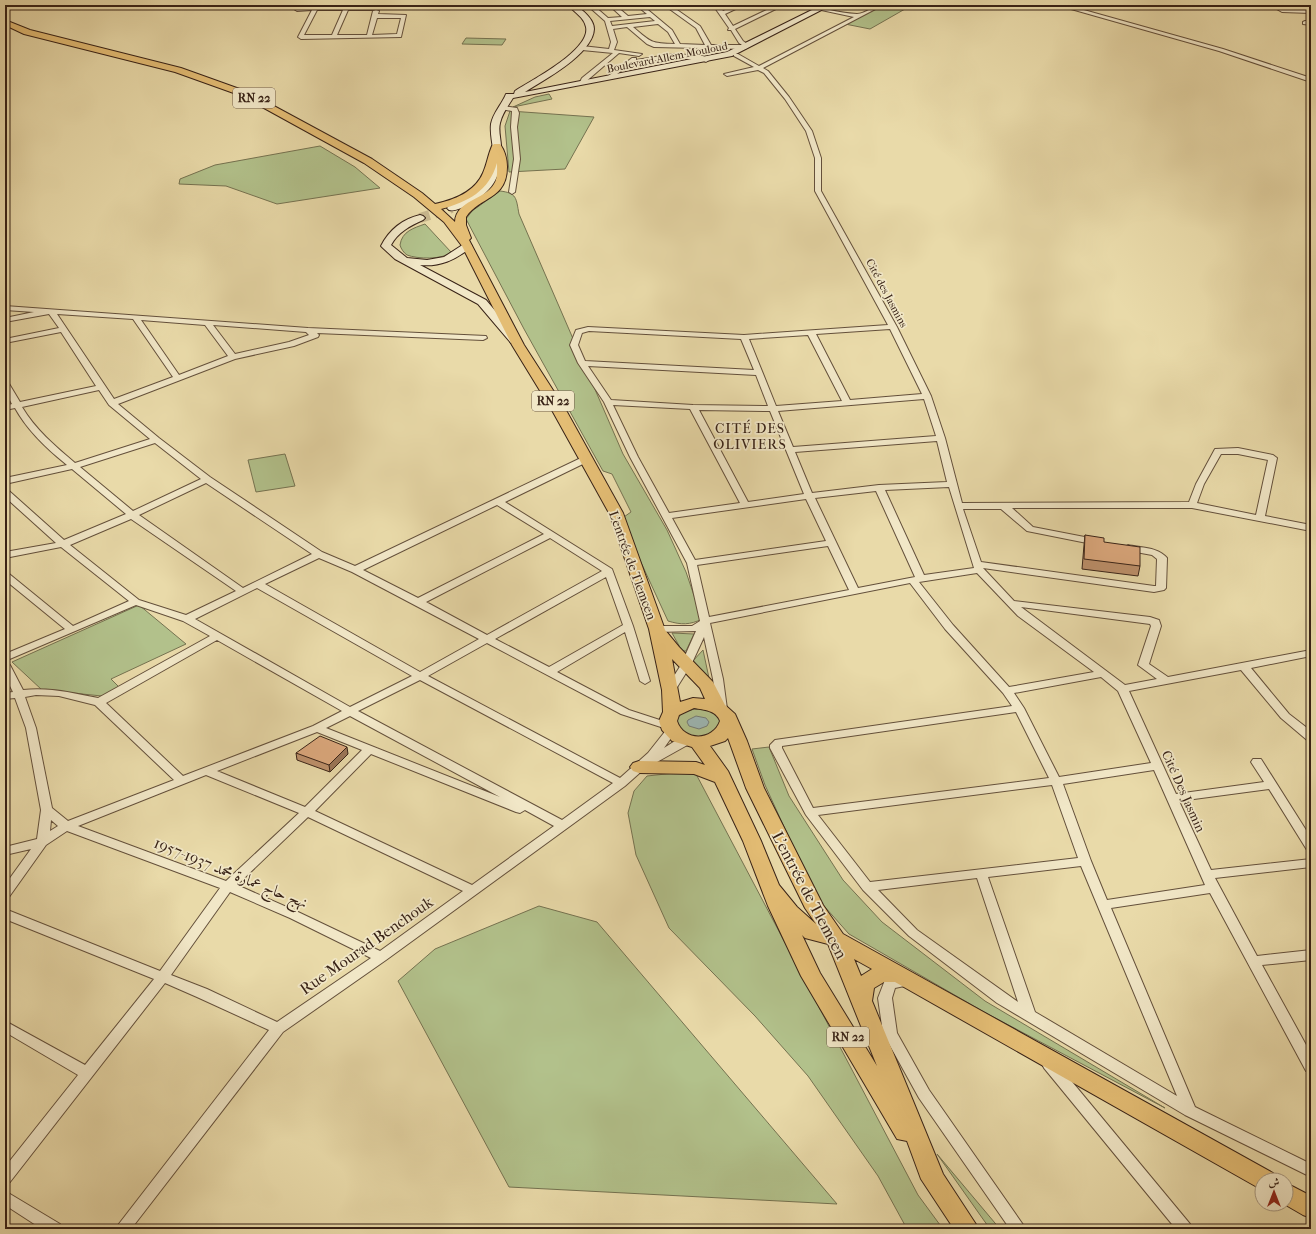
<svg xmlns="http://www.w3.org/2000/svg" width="1316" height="1234" font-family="'IM FELL French Canon',Amiri,serif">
<rect width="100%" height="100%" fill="#e9daa9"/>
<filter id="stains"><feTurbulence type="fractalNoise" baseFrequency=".005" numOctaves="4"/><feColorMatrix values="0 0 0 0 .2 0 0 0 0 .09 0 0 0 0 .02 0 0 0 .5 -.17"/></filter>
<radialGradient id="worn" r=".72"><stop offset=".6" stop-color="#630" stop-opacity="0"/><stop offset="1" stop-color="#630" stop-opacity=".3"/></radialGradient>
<path fill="#b2c18b" stroke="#757250" d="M881 5H912L870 29 845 24Z
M466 38 506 39 502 45 462 44Z
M549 94 552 99 513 107 535 97Z
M510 111 594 117 565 169 509 172 505 126Z
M320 146 355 167 380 188 277 204 226 186 179 184 180 179 215 165Z
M500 191C517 193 516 198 519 214L623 454 667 530 686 572 702 619C690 625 681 625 668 621L621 519 631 512 612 474 603 471 524 329 466 219 472 211Z
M425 224 451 252C443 260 417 259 407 255 404 253 401 249 400 245 402 231 414 228 425 224Z
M285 454 295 486 256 492 248 460Z
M139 605 186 644 111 679 120 688 102 696 42 690 12 662Z
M672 633 694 634 686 651H682Z
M703 650 709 678 691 663Z
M695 709C706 709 718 711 721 723L710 736 695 737 682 733 676 720 683 712Z
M769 747 789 796 843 880 882 922 985 1001 1165 1108 984 1012 849 934 816 897 765 785 752 749Z
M675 773 696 774 918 1195 943 1229H907L878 1176 808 1076 755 1016 669 928 636 855 628 813 634 791 647 776Z
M539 906 597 922 837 1204 509 1187 398 981 435 949Z
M937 1154 1000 1229H990Z"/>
<path fill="#9db7b4" stroke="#757b75" d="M696 716 706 718 709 722 707 726 699 729 689 726 687 722 688 720Z"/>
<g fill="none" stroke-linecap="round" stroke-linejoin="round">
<path stroke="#c6b58c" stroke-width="10" stroke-dasharray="10 5.5" stroke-linecap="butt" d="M420 218 452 208"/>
<g stroke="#64503b" stroke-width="2">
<path id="street" d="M587 5H593L608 18 622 17 609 5H615L628 16 647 14 636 5H642L672 30 680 44 705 45 696 28 664 5H670L700 26 711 45H742L739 43 731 30H728L729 28 713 5H719L723 11 737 5H744L725 14 733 26 777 5H784L735 29 743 41 750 46 745 49 654 47 647 44 627 27 613 29 617 42 614 50 642 54 639 56 619 53 583 84 580 82 582 78 613 53 582 50 579 48 582 46 609 49 611 42 605 21ZM650 17 655 21 612 26 610 21ZM658 24 668 32 675 44C650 43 652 43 633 27Z
M798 5C818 5 838 14 857 14 866 14 873 5 883 5L763 68 768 71 789 97 812 131 821 158V191L897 327 931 396 945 438 962 503 1189 502 1196 484 1215 449 1238 448 1273 455 1277 458 1265 516 1311 525V531L1192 508H1012L1033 527 1100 540 1102 542 1100 544 1097 545 1027 531 1001 509H963L981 562 1154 586H1156L1157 559 1152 555 1125 550 1123 548 1128 545C1141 548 1158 547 1167 558L1166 588 1164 590 1154 592 983 568 1014 601 1150 617 1159 620 1161 626 1149 664 1168 677 1311 650V656L1251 668 1289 714 1311 731V741L1307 740 1281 718 1241 670 1129 691 1176 794 1264 782 1251 762 1253 759H1261L1311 838V851L1307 850 1269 789 1179 801 1211 870 1311 859V867L1215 878 1257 956 1311 950V960L1262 965 1311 1054V1072L1306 1071 1210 893 1111 908 1195 1107 1311 1164V1177L1185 1115 997 1003 909 936 863 890 806 815 770 748V745L775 740 1012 706 1003 693 945 629 910 583 710 623 723 679 727 709 726 711H718L717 709 713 679 704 637 691 665 674 692 670 693 665 690 681 665 696 631 657 632 652 629 657 626H692L700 621 687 563 630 457 604 402 578 363 570 345 576 330 588 327 744 335 888 325 815 191V158L806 131 785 99 764 73 758 70 727 76 724 74 754 67 734 56V54H738L759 66 854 17ZM890 329 922 394 850 400 816 334ZM589 331 741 339 754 370 585 361 578 345 582 333ZM808 335 842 401 776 406 749 339ZM588 366 756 375 768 406 693 405 611 400ZM924 399 936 436 793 447 778 411ZM613 405 690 409 740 503 669 513 638 457ZM699 410 770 411 804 494 748 502ZM937 441 947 482 879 485 812 493 795 452ZM1221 454H1238L1268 460 1256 515 1197 503 1204 484ZM949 487 974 568 924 575 885 490ZM876 491 915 577 858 588 815 498ZM806 499 826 541 695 560 672 518ZM828 546 849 590 709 617 697 565ZM977 573 1018 616 1094 672 1009 687 953 625 919 582ZM1021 607 1150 624 1151 626 1138 665 1157 679 1125 685ZM1101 677 1118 691 1151 763 1059 777 1024 708 1014 693ZM1016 712 1049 778 813 808 782 748V746ZM1154 770 1205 885 1107 900 1091 861 1063 784ZM1052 785 1078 858 870 882 818 815ZM1081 866 1177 1096 1035 1012 988 877ZM977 878 1018 1002 917 930 878 890Z
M1057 5H1066L1223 49 1311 78V82L1219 51Z
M1270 5H1277L1283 9H1311V13L1282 12Z
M377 6 380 8 376 10 379 11 378 14 406 15 401 37 301 39 298 37 312 10 297 11 294 9 295 8ZM317 10H343L332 35H304ZM348 10H376L373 11 367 35H337ZM377 18H401L397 34 372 35Z
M1305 21H1311V25L1303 24V22Z
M674 54 703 56 709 60 706 62 702 60 674 58 630 64 612 78 607 77 632 58H636V60Z
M503 106 517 108 519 113 517 127 520 159 515 192 512 194 509 192 514 159 511 127 512 111 501 109V107Z
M5 306 308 328 486 336 487 338 483 340 317 333 319 335 318 337 294 346 235 359 118 404 159 438 210 477 322 552 355 566 583 457H589L590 459 589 461 505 502 612 569 633 626 650 681 645 684 640 681 625 632 557 672 629 710 672 724 673 726 672 728 676 731 664 748C672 743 682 735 691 737L693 740 691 743 657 762H652L625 786 386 960 283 1032 131 1229H115L269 1030 197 997 165 983 10 1182 5 1184V1167L78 1075 5 1032V1021L85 1065 154 979 5 919V909L160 971 220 888 67 831 46 845 9 897 5 898V885L31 849 5 855V847L37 839 41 810 26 728 15 698 5 699V693L13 692 5 676V662L10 665 23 690C49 687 72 693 98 698L210 636 183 621 136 605 5 661V654L65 629 5 580V572L8 573 73 626 129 601 61 547 5 558V552L56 543 5 497V489L8 490 64 540 126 514 72 469 5 484V478L67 465C47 449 27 430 15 408L5 410V406L12 404 5 391V382H8L20 402 96 386 61 332 5 343V339L59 328 49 314 5 322V318L34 312 5 310ZM57 314 133 319 173 377 114 399ZM141 320 205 325 228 356 179 375ZM213 325 306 332 309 335 289 342 235 354ZM99 390 109 405 150 439 75 463C55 446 35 429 22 407ZM155 443 201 479 133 511 80 467ZM206 483 312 554 243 588 139 515ZM497 505 544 534 418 598 363 570ZM131 519 236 591 186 615 139 600 70 545ZM550 538 602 571 487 635 426 602ZM319 558 352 572 479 639 420 672 265 584ZM606 577 623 625 549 667 495 639ZM257 588 412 676 350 707 195 619ZM217 640 342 711 313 726 183 776 106 703ZM487 643 621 714 667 729 648 753 620 778 428 676ZM420 680 613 783 562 820 358 711ZM36 695 59 696 95 705 174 780 68 821 52 808 36 728 25 697ZM350 716 500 797 326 728ZM317 732 362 750 305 807 217 771ZM371 754 516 812 520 813 525 810 554 826 472 885 315 811ZM206 775 299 813 226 881 78 826ZM308 817 463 891 380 951 298 912 237 885ZM51 820 58 826 50 831ZM230 892 290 918 371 958 277 1022 207 989 171 975Z
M909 976 914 978 915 981 914 984 895 988 892 998 897 1033 929 1090 1026 1229H1010L919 1098 883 1033 878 998 885 980Z
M1049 1059 1054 1060 1190 1224 1192 1229H1176L1044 1068 1042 1064 1044 1060Z
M5 1191 60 1224 62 1229H42L5 1205Z"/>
</g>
<g stroke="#382216" stroke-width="2">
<path id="secondary" d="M568 5H576C583 11 594 19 594 29 593 54 544 80 525 92L727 52 822 5H831L732 56 513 98C508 106 502 114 500 123 498 131 501 139 501 147 503 174 493 192 469 204 463 207 455 212 449 210L447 208 449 206C478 193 495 184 493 149 492 141 490 132 491 124 493 113 502 104 506 94H514L515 91C532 80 591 50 586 27 584 17 574 12 568 5Z
M420 215 423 216 425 218 423 220C410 226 398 232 391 245L407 258 427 260 444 257 464 244H470L472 246 470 248C455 260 440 267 420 265L486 300 519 339 520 341 519 343H511L478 304 395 259 383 248 381 246C389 230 403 219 420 215Z"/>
</g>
<g stroke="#382216" stroke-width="2">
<path id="primary" d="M5 20 30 30 181 68 248 92 372 159 422 193 435 204C454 200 475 192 483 173 487 164 488 155 492 146L494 144H500C505 151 507 159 507 167 507 200 480 196 466 217V225L471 238 469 240 524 345 567 412 623 513 665 630 679 647 713 682 725 705 735 714 747 741 764 788 823 905 843 934 1273 1173 1277 1180H1262V1189L1257 1187 895 982H884L874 988 872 1001 943 1174 979 1229H954L921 1179 907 1141 897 1139 801 976 768 906 743 841 715 782 694 774 639 773 633 771 630 767 633 763 639 761 696 762 705 765 692 747 672 741 662 730 659 721 663 712 662 690 649 629 609 513 553 412 512 345 462 246 444 222 414 197 364 163 242 96 175 72 24 34 5 25ZM497 163C497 170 498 178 494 184 485 200 456 200 455 222L441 209C468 202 489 191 497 163ZM672 659 700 688 705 699 693 698 680 702ZM694 708C704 710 716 710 720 721 713 741 684 742 677 721L679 715ZM728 738 746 788 805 908 816 924 797 907 779 885 761 841 728 771 710 746 725 741ZM802 935 805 938 828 944 877 1066 820 973ZM854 959 872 969 861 976Z
M1286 1183 1311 1196V1218L1303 1215 1284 1204H1286Z"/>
</g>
<use href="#street" fill="#f1e7c7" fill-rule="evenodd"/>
<use href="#secondary" fill="#f1e7c7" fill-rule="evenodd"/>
<use href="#primary" fill="#e4bd74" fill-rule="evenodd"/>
</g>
<path fill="#be916c" stroke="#382216" d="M1085 535 1140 566 1138 576 1082 569 1084 545Z
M296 753 348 754 330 772 297 760Z"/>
<path fill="#9b7658" stroke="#382216" d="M347 747 348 754 330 772 329 765Z"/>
<path fill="#dda97e" stroke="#382216" d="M1085 535 1104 538V542L1140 547V566L1084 559Z
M320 736 347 747 329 765 296 753Z"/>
<g text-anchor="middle" stroke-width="3.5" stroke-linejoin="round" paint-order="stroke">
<g font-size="11" fill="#382216" stroke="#f1e7c7">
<text transform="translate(667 57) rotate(-11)" y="4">Boulevard Allem Mouloud</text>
<text transform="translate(887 293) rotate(62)" y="4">Cité des Jasmins</text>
</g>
<g fill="#f1e7c7" stroke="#705d4b" stroke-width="1">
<rect x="233" y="88" width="42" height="20" rx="3"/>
<rect x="532" y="391" width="42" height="20" rx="3"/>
<rect x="827" y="1027" width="42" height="20" rx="3"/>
</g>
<g font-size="12" font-weight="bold" fill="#382216">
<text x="254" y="102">RN 22</text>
<text x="553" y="405">RN 22</text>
<text x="848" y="1041">RN 22</text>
</g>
<g font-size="13" fill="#382216" stroke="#f1e7c7">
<text transform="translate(633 565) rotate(70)" y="5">L'entrée de Tlemcen</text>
<text transform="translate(1184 791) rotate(66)" y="5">Cité Des Jasmin</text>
</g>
<g font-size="14" letter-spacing="1" fill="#382216" stroke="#f1e7c7">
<text x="750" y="433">CITÉ DES<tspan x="750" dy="16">OLIVIERS</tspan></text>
</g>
<g font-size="16" fill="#382216" stroke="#f1e7c7">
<text transform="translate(231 872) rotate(22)" y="6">نهج حاج عمارة محمد 1937-1957</text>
<text transform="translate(810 895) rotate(62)" y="6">L'entrée de Tlemcen</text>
<text transform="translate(366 945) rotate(-35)" y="6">Rue Mourad Benchouk</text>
</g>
</g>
<rect width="1316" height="1234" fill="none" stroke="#e9daa9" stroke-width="20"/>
<rect x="6" y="6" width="1304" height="1222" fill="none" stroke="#382216" stroke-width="2"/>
<rect x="10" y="10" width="1296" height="1214" fill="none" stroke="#382216"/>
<g transform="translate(1274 1192)"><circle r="19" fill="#f1e7c7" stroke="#a79880"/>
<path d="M0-3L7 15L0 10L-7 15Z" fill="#8f2418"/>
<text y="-6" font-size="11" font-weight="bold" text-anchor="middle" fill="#382216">ش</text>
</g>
<rect width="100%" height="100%" filter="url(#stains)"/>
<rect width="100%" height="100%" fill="url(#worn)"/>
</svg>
